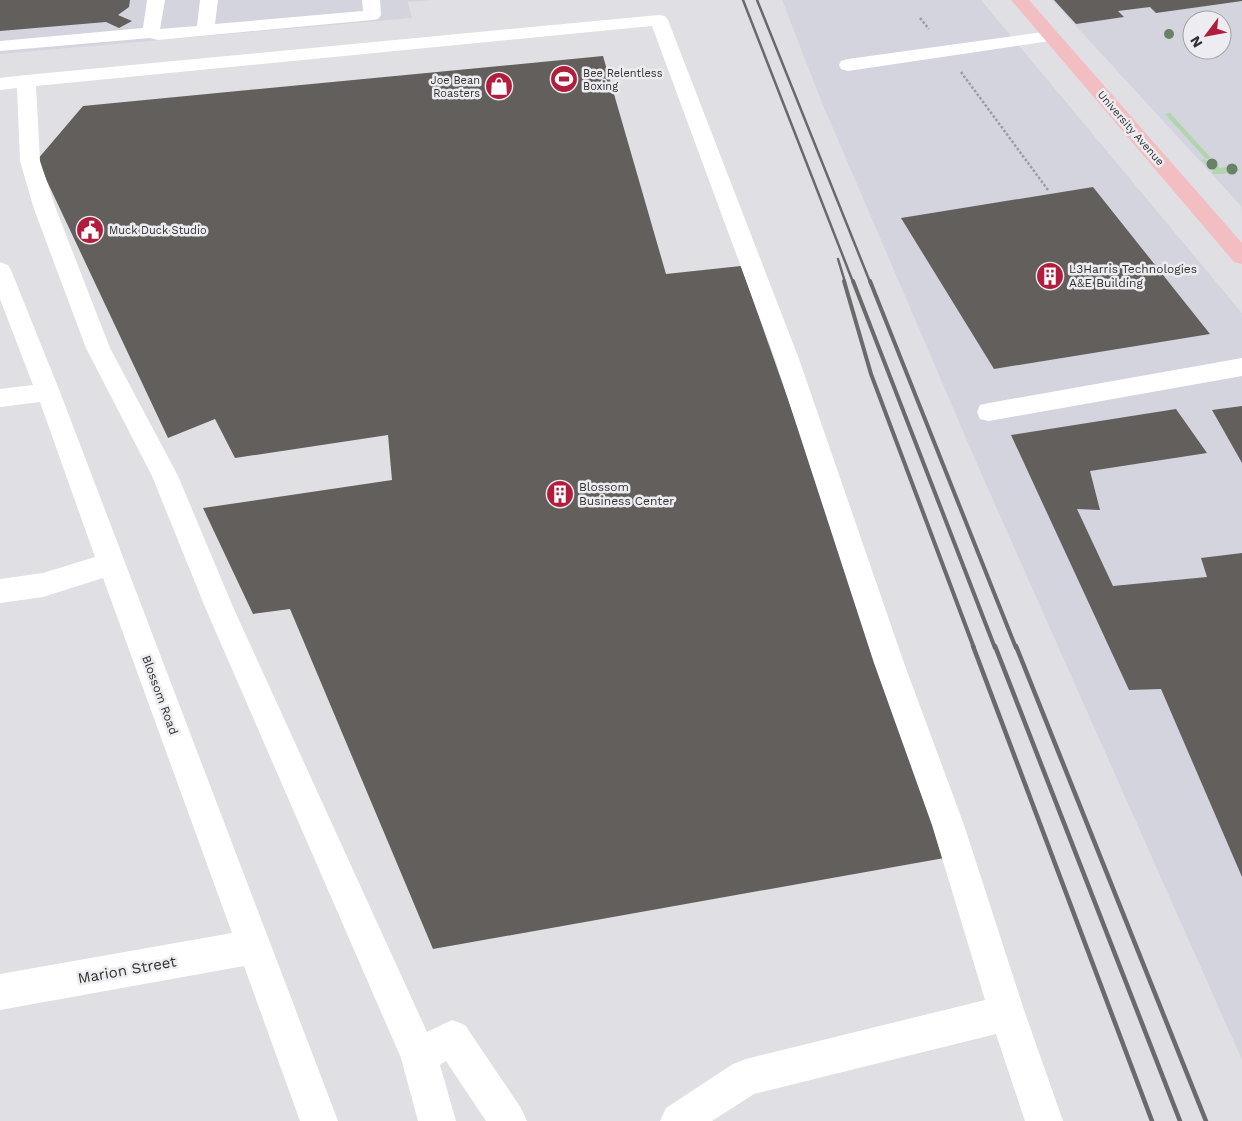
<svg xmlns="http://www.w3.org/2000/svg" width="1242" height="1121" font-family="'Work Sans',sans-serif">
<rect width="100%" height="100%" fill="#e0e0e4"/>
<path fill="#d4d4df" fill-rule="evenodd" d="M0 0H432L408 2 412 18 0 54Z
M782 0H981L1242 313V1060L977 464 820 98Z
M1052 0H1242V216L1241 206ZM1192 20H1222V50H1192Z"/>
<path fill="#b1d5ac" d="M1170 113 1211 158 1206 159 1165 114Z
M1204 159 1207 163 1214 162 1220 168 1233 166 1240 170 1223 174H1212L1213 170 1201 160Z"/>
<path fill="#625f5d" d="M0 0H130L129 7 118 15 132 21 119 28 106 22 0 31Z
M1054 0H1242V1L1156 13 1150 7 1118 11 1124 17 1076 24Z
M603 56 666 274 741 266 950 857 433 949 290 609 253 614 203 508 392 480 388 435 235 458 215 419 168 438 37 160 83 106Z
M1093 187 1210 334 994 369 901 218Z
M1242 406V463L1212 410Z
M1176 409 1207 453 1090 471 1100 510 1077 509 1113 586 1207 577 1201 558 1242 553V877L1161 689 1129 690 1011 435Z"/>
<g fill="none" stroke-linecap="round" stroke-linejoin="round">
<path stroke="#9c9c9e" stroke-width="2.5" stroke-dasharray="2.5 2" stroke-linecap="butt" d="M920 18 929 29
M961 72 1048 190"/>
<path fill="#fff" fill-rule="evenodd" d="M147 0H165L160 29 197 26 200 0H218L215 24 363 11 362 0H380L381 15 378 19 372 20 158 40 150 38 0 51V41L143 28Z
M659 15 665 16 668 20 799 359 904 663 964 825 1025 1013 1063 1121H1025L996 1034 754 1094 712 1121H660L666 1108 733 1064 746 1059 985 1000 932 825 874 663 775 359 652 26 36 86 40 161 56 209 110 348 178 476 233 607 427 1032 452 1020 465 1025 521 1108 527 1121H486L446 1061 440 1065 456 1121H418L401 1058 205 607 152 476 86 348 34 209 20 161 17 88 0 90V78L26 75Z
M1051 31 1057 32 1060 36 1057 40 848 71 841 69 839 65 841 61 848 59Z
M0 262 8 265 11 270 60 392 338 1121H300L244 966 0 1010V974L232 933 103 578 43 597 0 603V579L43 573 95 557 40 402 0 407V389L33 385 0 299Z
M1242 358V376L989 421 980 419 977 412 980 405 989 403Z"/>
<path fill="#f2bec2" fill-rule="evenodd" d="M1011 0H1029L1242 243V264L1234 262Z"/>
<path stroke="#6a6a6c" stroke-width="2.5" d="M743 0 853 282
M757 0 870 282
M838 259 845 282"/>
<path stroke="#6a6a6c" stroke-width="4" d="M844 281 871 374 974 648
M853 281 995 648
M870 281 1016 648"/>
<path stroke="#6a6a6c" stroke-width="4.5" d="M973 646 1152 1121
M995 646 1180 1121
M1016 646 1206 1121"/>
</g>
<g fill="#678267">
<circle cx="1169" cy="34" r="5"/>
<circle cx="1212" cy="164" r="5.5"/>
<circle cx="1232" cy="169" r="5.5"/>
</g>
<defs>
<g id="stadium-disc" transform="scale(1.4375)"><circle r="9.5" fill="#b11d3c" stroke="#ededf1"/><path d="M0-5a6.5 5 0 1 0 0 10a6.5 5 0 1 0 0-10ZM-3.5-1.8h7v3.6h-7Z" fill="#fff"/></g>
<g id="shop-disc" transform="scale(1.4375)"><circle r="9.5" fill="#b11d3c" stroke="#ededf1"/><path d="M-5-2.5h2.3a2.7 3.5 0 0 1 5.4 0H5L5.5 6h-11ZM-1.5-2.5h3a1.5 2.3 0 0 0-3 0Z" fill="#fff"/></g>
<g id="civic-disc" transform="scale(1.4375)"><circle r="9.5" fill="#b11d3c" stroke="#ededf1"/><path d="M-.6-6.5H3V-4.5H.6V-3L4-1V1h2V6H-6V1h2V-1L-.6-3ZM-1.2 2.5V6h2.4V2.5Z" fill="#fff"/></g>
<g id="building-disc" transform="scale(1.4375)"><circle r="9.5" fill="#b11d3c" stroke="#ededf1"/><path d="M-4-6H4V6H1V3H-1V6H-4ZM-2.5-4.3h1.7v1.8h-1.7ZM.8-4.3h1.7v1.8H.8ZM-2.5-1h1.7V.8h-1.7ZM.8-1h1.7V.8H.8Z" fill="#fff"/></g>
</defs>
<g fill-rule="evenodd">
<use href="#stadium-disc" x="564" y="79"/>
<use href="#shop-disc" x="499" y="86"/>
<use href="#civic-disc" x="90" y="230"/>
<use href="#building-disc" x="1050" y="276"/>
<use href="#building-disc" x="560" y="494"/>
</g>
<g text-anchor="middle" stroke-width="5" stroke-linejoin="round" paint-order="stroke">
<g font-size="11" fill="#2f2f30" stroke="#ededf1" text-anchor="start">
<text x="583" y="77">Bee Relentless<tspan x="583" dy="13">Boxing</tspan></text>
<text x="480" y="84" text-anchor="end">Joe Bean<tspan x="480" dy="13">Roasters</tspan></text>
<text x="109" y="234">Muck Duck Studio</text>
</g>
<g font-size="11" fill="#2f2f30" stroke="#ededf1">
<text transform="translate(1131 128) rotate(49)" y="4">University Avenue</text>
</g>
<g font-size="12" fill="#2f2f30" stroke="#ededf1" text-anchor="start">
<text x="1069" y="273">L3Harris Technologies<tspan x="1069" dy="14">A&amp;E Building</tspan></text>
<text x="579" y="491">Blossom<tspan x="579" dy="14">Business Center</tspan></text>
</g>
<g font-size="12" fill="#2f2f30" stroke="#ededf1">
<text transform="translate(160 695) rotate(70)" y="4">Blossom Road</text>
</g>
<g font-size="15" fill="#2f2f30" stroke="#ededf1">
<text transform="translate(127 970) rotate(-10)" y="5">Marion Street</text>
</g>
</g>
<g transform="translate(1207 35) rotate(238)"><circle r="24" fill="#ededf1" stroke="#a1a1a4"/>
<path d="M0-4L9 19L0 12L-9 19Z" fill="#b11d3c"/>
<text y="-8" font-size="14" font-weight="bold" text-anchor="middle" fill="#2f2f30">N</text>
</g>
</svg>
